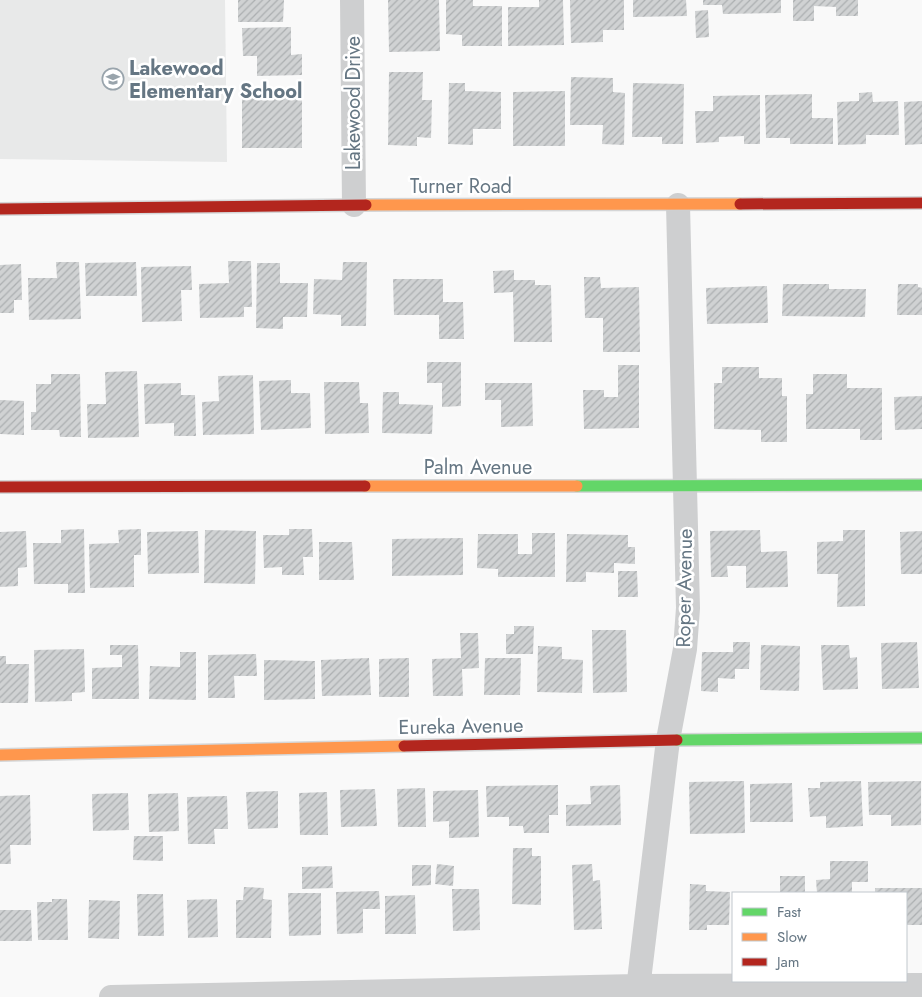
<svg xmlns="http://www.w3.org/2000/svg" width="922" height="997" font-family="Jost,sans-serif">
<defs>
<pattern id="building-hatch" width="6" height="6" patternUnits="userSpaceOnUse" patternTransform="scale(1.25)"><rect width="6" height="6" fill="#d0d2d3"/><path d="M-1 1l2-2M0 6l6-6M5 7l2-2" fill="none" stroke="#acafb1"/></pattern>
</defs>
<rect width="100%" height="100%" fill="#f9f9f9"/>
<path fill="#e8e9e9" d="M0 0H225L227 162 0 159Z"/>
<path fill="url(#building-hatch)" d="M238 0H284L283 22H238Z
M388 0H439L440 51 389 52Z
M446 0H473V6H502V46H462V35L446 34Z
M539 0H563L564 45 508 46V7H539Z
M570 0H624V30H603V42L571 43Z
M633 0H686L687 16 633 17Z
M703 0H781V13L723 14 722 5H703Z
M793 0H858V16H836V7L814 6V21H793Z
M708 10 709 37 696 38 695 11Z
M291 27V55L302 54V75L257 76V56H243L242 28Z
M389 72H423L422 100H432L431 138 417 137V146L388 145Z
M571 77 613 78V92L625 93 624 145 602 144 603 125H570Z
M449 83H465V91L501 92V129H473V145L448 144Z
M633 83 684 84 683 144H662V137H632Z
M565 91V146H513V92Z
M872 92 873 102 898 101 899 135H866V144L838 145 837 102 859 101V93Z
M812 94V118H833V144H790V138H766L765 95Z
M760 95V144H744V136L719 137V142L696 143 695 111H713V96Z
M242 96H302V148H242Z
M922 101V144L905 145 904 102Z
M228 261H251L252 307H244V317L200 318 199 284 229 283Z
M56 262H79L81 319 29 320 28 278H57Z
M136 262 137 296H86L85 263Z
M343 262H367L366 326H341V315L313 314 314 279 342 280Z
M257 263H280V283H308L307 317H283V329L256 328Z
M21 264 22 300H14V313H0V265Z
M191 266 192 290H181L182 321 142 322 141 267Z
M514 270V280H535V285H551L552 342H514L513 292 494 293 493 271Z
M584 277H600L601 288 639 287 640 352H603V318H585Z
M393 279H443V302H463L464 339H439V315H394Z
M783 284H829V289H866L865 317 782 316Z
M898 284H918V287L922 288V315H897Z
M767 286 768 323 707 324 706 288Z
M427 362H461V406L442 407V383H427Z
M618 365H639V428L584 429 583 390H604V397H618Z
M722 367H759V378H782V396H787V442H761V430L714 429V383H722Z
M137 371 139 437 88 438 87 404H106L105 372Z
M51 374H80L81 437H60L59 430H31V412H36V384H51Z
M813 374H847V388H882V440H860V429H806V394H813Z
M253 375 254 434 203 435 202 402 219 401 218 376Z
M291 380V393H310L311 428 261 430 259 381Z
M324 382H359L360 403H368L369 433 325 434Z
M181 383V395H195L196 436H174V423L145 424 144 384Z
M485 383H532L533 426 501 427V400H485Z
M383 392H399V404L433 405 432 434 382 433Z
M922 396V429L895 430 894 397Z
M0 400 24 401V435L0 434Z
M84 529 85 593H68V584H34L33 543H61V530Z
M141 529V555H134V587L90 588 89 544 119 543 118 530Z
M289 529H312L313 557H303L304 575H282V567L264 568 263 535H289Z
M205 530 256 531 255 584 204 583Z
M760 530 761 552 787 551 788 587 746 588V566H727L728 577H711L710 531Z
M843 530H865V606L837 607 838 574H817V542L843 541Z
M26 531 27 567 18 568V586L0 587V532Z
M198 531 199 573 148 574 147 532Z
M922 531V574H901L900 532Z
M532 533H555V577H498V569L477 568 478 534H518V554H532Z
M567 534 628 535V547H635V564L614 563V573L586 572V582H566Z
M463 538V575L392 576V539Z
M319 542H352L354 580H319Z
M618 571H637L638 597H618Z
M514 626H534L533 654H506V634H514Z
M592 630H626L627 692 593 693Z
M460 633H478L479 668 462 669 463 696H433L432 659 461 658Z
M733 642H750L749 669H735V679L718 678V692L701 691 702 652H733Z
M917 642 919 688 882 689 881 643Z
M110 645H138L139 699H92V668L122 667V655H110Z
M761 645 800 646 799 691 760 690Z
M821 645H849L850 658 857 657 858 689 823 690Z
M538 646 562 647V659L583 660 582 693 537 692Z
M84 649 85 692 72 693V701L35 702 34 650Z
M180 652H196V700L149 699 150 666 180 667Z
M256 654 257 676H234L235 698H208V655Z
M0 656H6V664H29L28 703H0Z
M369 658 371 695 322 696 321 660Z
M409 658V697H379V659Z
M485 658H521L520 695H484Z
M264 660 315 661V699L264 700Z
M744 781 745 833 690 834 689 782Z
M861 781 863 826 826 828V816L810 817 808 788H820V782Z
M921 781V825L891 826V815H869L868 782Z
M792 783 793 822H750V784Z
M558 785V815H549V833H524L523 826H509V817H487L486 786Z
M620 785 621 825 566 826V805L591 804 590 786Z
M425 788 426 827H398L397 789Z
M375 789 377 826 341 827 340 790Z
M478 790 479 837 449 838V821L433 822V791Z
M278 791V828L248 829 246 792Z
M327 792 328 835H300L299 793Z
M128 793 129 830 93 831 92 794Z
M178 793 179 831 149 832 148 794Z
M30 795 31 845H10L11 864H0V796Z
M227 796 228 829H214L215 844H188L187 797Z
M134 836H163V861L133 860Z
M513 848H532V856H541V905L512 904Z
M830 861H868V882H852V893H817L816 880 830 879Z
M437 864 454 866 453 886 435 884Z
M592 864 593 881 600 880 602 929 574 930 572 865Z
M412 865H431V885L412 886Z
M332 866 333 888 302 889V867Z
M780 876H805V893H780Z
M690 884 706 885V891L730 892 729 925H707V930H689Z
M244 887 264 888 263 899 272 900 271 938H236V900H243Z
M875 888H922V925H906V893H875Z
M452 889H479L480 930 453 931Z
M379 891 380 909H363V933L337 934 336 892Z
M288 893H321V935L289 936Z
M137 894H163L164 936H138Z
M415 895 416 934H385V896Z
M52 899H67L68 940H38L37 902H52Z
M217 899 218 937 188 938 187 900Z
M89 900 120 901 119 939 88 938Z
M0 910H31L32 941H0Z"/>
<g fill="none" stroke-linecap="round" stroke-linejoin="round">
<g stroke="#d5d6d7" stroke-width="14">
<path id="fast" d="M577 486 922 485
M677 740 922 738"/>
</g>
<g stroke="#d5d6d7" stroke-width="14">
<path id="slow" d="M366 205 740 204
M365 486H577
M0 755 404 746"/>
</g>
<g stroke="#d5d6d7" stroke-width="14">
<path id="jam" d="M740 204 922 203
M0 209 366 205
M0 487 365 486
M404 746 677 740"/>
</g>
<path stroke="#cecfd0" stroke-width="24" d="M352 0 354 205
M111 997 637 986 922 985
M637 997 668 740 685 649 688 608 678 205"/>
<use href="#fast" stroke="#63d668" stroke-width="11"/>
<use href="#slow" stroke="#ff974d" stroke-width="11"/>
<use href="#jam" stroke="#b3261e" stroke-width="11"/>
</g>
<defs>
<g id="school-ring" transform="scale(1.125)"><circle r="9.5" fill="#fff" stroke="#99a4ac" stroke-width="1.5"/><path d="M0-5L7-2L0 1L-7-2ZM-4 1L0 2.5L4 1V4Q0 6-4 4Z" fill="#99a4ac"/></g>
</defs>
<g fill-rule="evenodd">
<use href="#school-ring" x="113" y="79"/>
</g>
<g text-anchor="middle" stroke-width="5" stroke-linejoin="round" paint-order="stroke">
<g font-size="20" font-weight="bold" fill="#657683" stroke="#fff" text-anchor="start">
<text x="129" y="75">Lakewood<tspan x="129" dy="23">Elementary School</tspan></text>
</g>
<g font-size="20" fill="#657683" stroke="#fff">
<text transform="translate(353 103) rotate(-90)" y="7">Lakewood Drive</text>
<text x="461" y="193">Turner Road</text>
<text x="478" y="474">Palm Avenue</text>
<text transform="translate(684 588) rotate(-89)" y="7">Roper Avenue</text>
<text transform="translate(461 726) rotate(-1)" y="7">Eureka Avenue</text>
</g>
</g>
<rect x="732" y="892" width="175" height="90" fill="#ffffff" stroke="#c1c8cd"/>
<rect x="742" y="908" width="25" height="8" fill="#63d668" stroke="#c1c8cd"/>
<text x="777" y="917" font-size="15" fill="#657683">Fast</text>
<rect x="742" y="933" width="25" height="8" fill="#ff974d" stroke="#c1c8cd"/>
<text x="777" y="942" font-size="15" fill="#657683">Slow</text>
<rect x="742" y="958" width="25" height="8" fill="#b3261e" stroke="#c1c8cd"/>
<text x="777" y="967" font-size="15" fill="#657683">Jam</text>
</svg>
